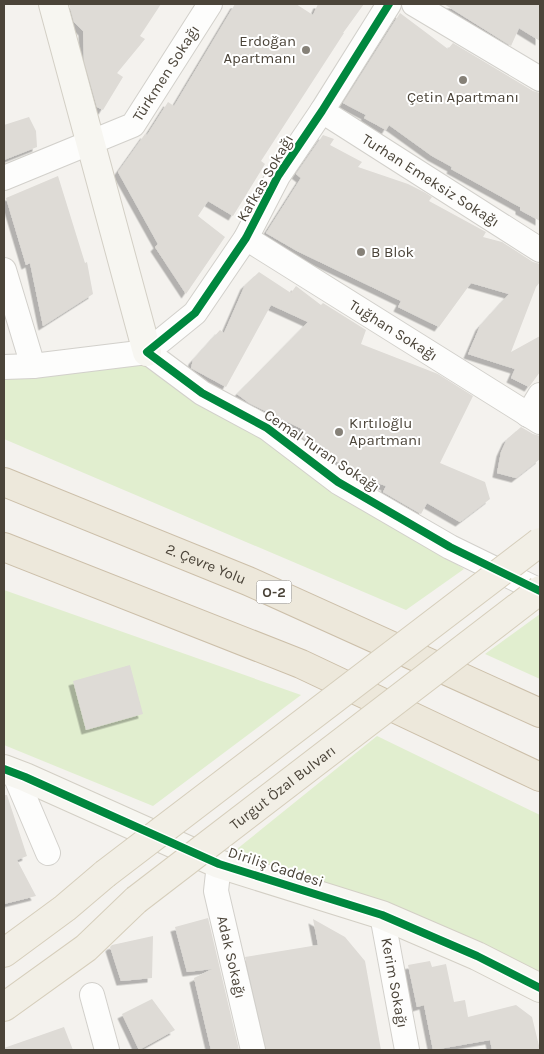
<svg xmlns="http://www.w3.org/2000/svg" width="544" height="1054" font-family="Karla,sans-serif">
<defs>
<filter id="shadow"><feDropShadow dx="-4.5" dy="4.5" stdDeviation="0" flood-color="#0004"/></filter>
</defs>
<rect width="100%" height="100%" fill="#f4f2ee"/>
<path fill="#e1eecf" d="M140 353 226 415 464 569 406 610 4 439V369Z
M4 590 301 695 153 806 4 745Z
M540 614V679L485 654Z
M377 736 540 815V987L232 853Z"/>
<path fill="#dedbd6" filter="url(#shadow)" d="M69 4H161L140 36 145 39 117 73 123 77 103 110 97 107 84 61 83 31 74 22Z
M235 4H296L313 15 318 4H364L343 33H344L261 161 265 164 233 216 208 201 198 216 225 237 186 294 155 247 158 244 118 172 145 134 147 135 168 102 174 106Z
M444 4H540V41L519 28 511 46Z
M400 13 448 49 453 43 533 91 540 93V221L520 210V207L451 169 452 167 432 156 389 125 386 130 364 118 366 115 343 103Z
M29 117 36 131 37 147 4 160V125Z
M323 135 334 139 330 145 362 162 358 167 408 184 424 192 432 197 429 201 486 232 483 237 502 242 533 262 540 264V282L536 287 511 352 540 336V372L529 387 511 378 515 369 468 354 480 326 509 294 471 283 439 327 398 307 401 301 297 251 266 233 301 178 296 174Z
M58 176 85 263 87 262 93 294 43 326 30 263 26 265 6 198Z
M259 272 291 293 296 286 321 305 323 303 366 330 361 344 438 374 473 396 440 463 485 482 490 499 460 522 427 503 421 514 383 492 386 486 366 479 326 455 300 436 304 430 249 403 237 394 308 322 271 305 226 387 191 368 193 360 220 330 224 333 245 285Z
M521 427 533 434 540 436V459L516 478 497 473 501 452 507 439Z
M130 665 143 714 86 730 73 681Z
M4 795H7L27 856 17 860 36 896 4 904Z
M208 918 239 1050H211L194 978 212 969 187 972 175 927Z
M313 919 345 937 365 961 381 1050H266L245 957 318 945Z
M153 936 152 978 121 981 110 947 112 945Z
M430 961 432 967 446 964 454 1002 465 1000 468 1017 516 1005 532 1017 540 1050H492L490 1040 433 1050 424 1005 417 1007 408 965Z
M152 999 175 1030 139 1050 122 1014Z
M64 1027 73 1050H4V1048Z"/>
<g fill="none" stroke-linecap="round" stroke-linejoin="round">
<g stroke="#d2d0cb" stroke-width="26">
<g id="street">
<path d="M414 4 540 79"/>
<path id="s1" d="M322 111 540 250"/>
<path id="s2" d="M4 178 133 125 210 4"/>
<path id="s3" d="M246 238 540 422"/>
<path d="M4 270 33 366"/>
<path d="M147 352 202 393 267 428 338 482 450 547 540 591"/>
<path d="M147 352 195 313 246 238 278 176 322 111 389 4"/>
<path d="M4 367 33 366 147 352"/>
<path d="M528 415 540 395"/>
<path d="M14 773 48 853"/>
<path id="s4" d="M219 864 216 891 253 1050"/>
<path id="s5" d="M382 915 407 1050"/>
<path d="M92 995 107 1050"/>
</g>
</g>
<g stroke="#d3cfc5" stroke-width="30">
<path id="secondary" d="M53 4 147 352
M4 769 25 777 219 864 382 915 477 956 540 988"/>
</g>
<g stroke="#d6cebb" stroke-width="30">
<path id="primary" d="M4 953 65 908 105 874
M4 1007 86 948 136 900"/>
</g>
<g stroke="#ccbfa9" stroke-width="30">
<g id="highway">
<path id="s6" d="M4 482 248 581 540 713"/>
<path d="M4 547 301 664 540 777"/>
</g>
</g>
<use href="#street" stroke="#fdfdfc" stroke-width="24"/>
<use href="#secondary" stroke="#f7f6f1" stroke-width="28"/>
<use href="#primary" stroke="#f2efe6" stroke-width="28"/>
<use href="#highway" stroke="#ede8db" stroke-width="28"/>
<g stroke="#d6cebb" stroke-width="30" stroke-linecap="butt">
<g id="primary-bridge">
<path d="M105 874 540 542"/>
<path id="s7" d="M136 900 540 590"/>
</g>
</g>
<use href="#primary-bridge" stroke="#f2efe6" stroke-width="28"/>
<g stroke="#fff" stroke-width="11">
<path id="cycleway" d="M389 4 322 111 278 176 246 238 195 313 147 352 202 393 267 428 338 482 450 547 540 591
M4 769 25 777 219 864 382 915 477 956 540 988"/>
</g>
<use href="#cycleway" stroke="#00873e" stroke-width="8"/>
</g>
<g fill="#868178" stroke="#fff" stroke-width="2">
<circle cx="306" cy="50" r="5"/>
<circle cx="463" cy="80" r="5"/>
<circle cx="361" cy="252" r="5"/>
<circle cx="339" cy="432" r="5"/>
</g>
<g text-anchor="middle" stroke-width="4" stroke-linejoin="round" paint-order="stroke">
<rect fill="#fff" stroke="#817c74" stroke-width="1" x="256.5" y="580.5" width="35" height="23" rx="4"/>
<g font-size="14" font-weight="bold" fill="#4b4439">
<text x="274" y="597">O-2</text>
</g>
<g font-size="15" fill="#4b4439" stroke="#fff" text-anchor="start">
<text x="296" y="46" text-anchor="end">Erdoğan<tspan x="296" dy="17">Apartmanı</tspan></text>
<text x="463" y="102" text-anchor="middle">Çetin Apartmanı</text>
<text x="371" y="257">B Blok</text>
<text x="349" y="428">Kırtıloğlu<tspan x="349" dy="17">Apartmanı</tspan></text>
</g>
<g font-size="15" fill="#4b4439" stroke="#fff">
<text dy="5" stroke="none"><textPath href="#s2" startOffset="201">Türkmen Sokağı</textPath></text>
<text transform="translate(265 178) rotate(-60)" y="5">Kafkas Sokağı</text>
<text dy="5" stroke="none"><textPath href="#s1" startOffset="129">Turhan Emeksiz Sokağı</textPath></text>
<text dy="5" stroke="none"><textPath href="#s3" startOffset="174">Tuğhan Sokağı</textPath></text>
<text transform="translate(322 451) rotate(34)" y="5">Cemal Turan Sokağı</text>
<text dy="5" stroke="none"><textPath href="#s6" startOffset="218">2. Çevre Yolu</textPath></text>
<text dy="5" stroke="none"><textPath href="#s7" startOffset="185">Turgut Özal Bulvarı</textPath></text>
<text transform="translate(276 867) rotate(18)" y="5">Diriliş Caddesi</text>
<text dy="5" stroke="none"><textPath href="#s4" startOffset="95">Adak Sokağı</textPath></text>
<text dy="5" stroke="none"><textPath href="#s5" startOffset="69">Kerim Sokağı</textPath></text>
</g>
</g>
<rect width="544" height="1054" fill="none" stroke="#4b4439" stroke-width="10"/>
</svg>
